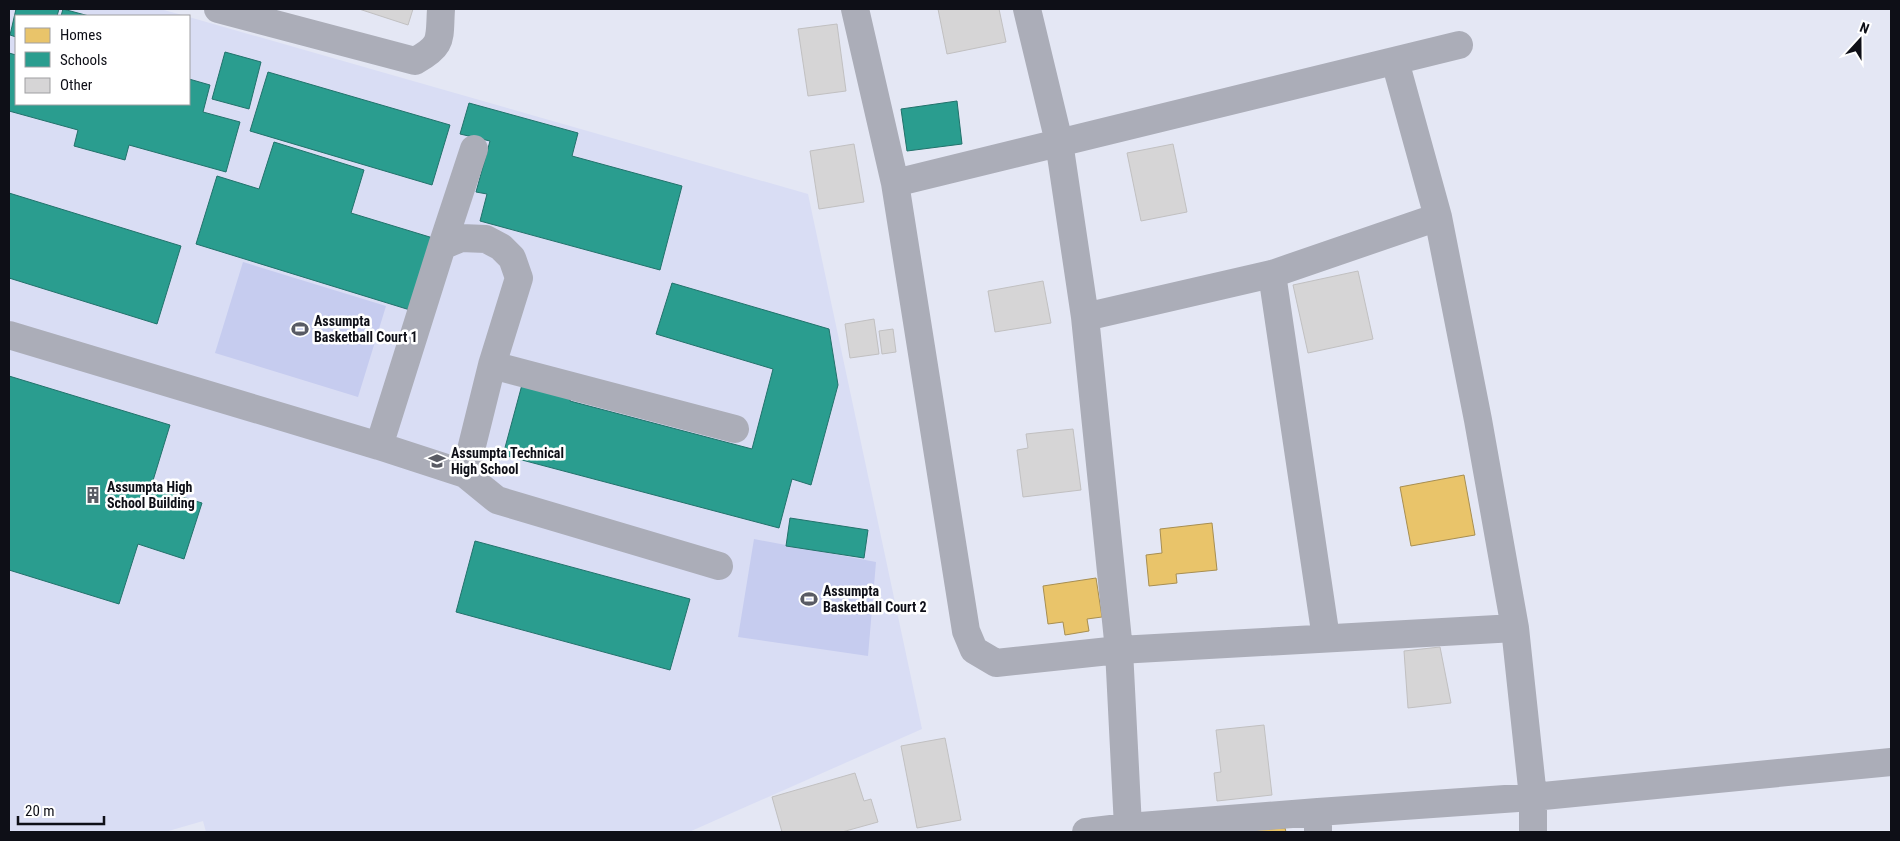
<svg xmlns="http://www.w3.org/2000/svg" width="1900" height="841" font-family="'Roboto Condensed',sans-serif">
<rect width="100%" height="100%" fill="#e4e7f4"/>
<path fill="#d9ddf4" d="M9 9H160L186 16H16V104H189V17L808 194 922 729 689 832H206L203 821 165 832H9Z"/>
<path fill="#c6ccef" d="M243 262 386 306 358 397 215 353Z
M754 539 876 562 868 656 738 637Z"/>
<path fill="#e9c46a" stroke="#a78e51" d="M1464 475 1475 535 1411 546 1400 487Z
M1212 523 1217 570 1176 574 1177 583 1149 586 1146 555 1162 553 1160 529Z
M1096 578 1102 617 1087 619 1089 631 1065 635 1063 622 1048 624 1043 586Z
M1285 828 1286 832H1219Z"/>
<path fill="#2a9d8f" stroke="#22726b" d="M16 9H59L57 16H16V37L10 35Z
M63 9 89 16H61Z
M225 52 261 62 249 109 212 99Z
M9 53 16 55V104H189V79L210 85 203 112 240 122 226 172 129 145 125 160 74 146 78 130 9 111Z
M268 72 450 125 432 185 250 131Z
M957 101 962 144 907 151 901 109Z
M469 103 578 133 572 156 682 186 660 270 480 221 487 194 476 192 490 141 460 134Z
M274 142 364 170 351 213 433 238 410 310 196 244 217 176 259 189Z
M9 193 181 246 157 324 9 278Z
M672 283 829 329 838 385 811 485 792 479 779 528 503 455 523 381 572 394 570 401 752 449 773 369 656 334Z
M9 376 170 425 151 487 202 503 184 559 138 544 119 604 9 570Z
M790 518 868 530 864 558 786 546Z
M475 541 690 599 670 670 456 612Z"/>
<path fill="#d6d5d6" stroke="#c1c0c1" d="M359 9H413L408 25Z
M938 9H999L1006 42 947 54Z
M837 24 846 91 808 96 798 29Z
M854 144 864 202 819 209 810 151Z
M1173 144 1187 212 1141 221 1127 153Z
M1358 271 1373 339 1308 353 1293 285Z
M1043 281 1051 323 995 332 988 291Z
M874 319 879 354 850 358 845 324Z
M893 329 896 352 882 354 879 331Z
M1073 429 1081 490 1023 497 1017 450 1028 448 1026 434Z
M1440 647 1451 703 1408 708 1404 651Z
M1264 725 1272 795 1217 801 1214 773 1221 772 1216 730Z
M945 738 961 820 917 828 901 746Z
M855 773 864 801 871 799 878 822 842 832H782L772 797Z"/>
<g fill="none" stroke-linecap="round" stroke-linejoin="round">
<path stroke="#abadb8" stroke-width="28" d="M218 9 415 61C444 45 439 39 441 9
M855 9 895 183 966 631 974 650 996 663 1119 650 1515 628
M1027 9 1059 142 1085 317 1119 650 1128 827 1086 832
M1395 61 1438 217 1478 420 1515 628 1533 797V832
M895 183 1459 45
M442 246 474 149
M1272 274 1326 638
M1085 317 1272 274 1438 217
M9 335 379 446 465 474 497 500 719 566
M492 365 735 429
M379 446 442 246 461 238 486 239 501 247 512 258 519 278 492 365 465 474
M1318 812 1533 797 1891 762
M1128 832V827L1318 812V832"/>
</g>
<defs>
<g id="stadium-bare" transform="scale(1.35)"><path d="M0-5a6.5 5 0 1 0 0 10a6.5 5 0 1 0 0-10ZM-3.5-1.8h7v3.6h-7Z" fill="#595b64" stroke="#fff" stroke-width="2.5" paint-order="stroke"/></g>
<g id="school-bare" transform="scale(1.35)"><path d="M0-5L7-2L0 1L-7-2ZM-4 1L0 2.5L4 1V4Q0 6-4 4Z" fill="#595b64" stroke="#fff" stroke-width="2.5" paint-order="stroke"/></g>
<g id="building-bare" transform="scale(1.35)"><path d="M-4-6H4V6H1V3H-1V6H-4ZM-2.5-4.3h1.7v1.8h-1.7ZM.8-4.3h1.7v1.8H.8ZM-2.5-1h1.7V.8h-1.7ZM.8-1h1.7V.8H.8Z" fill="#595b64" stroke="#fff" stroke-width="2.5" paint-order="stroke"/></g>
</defs>
<g fill-rule="evenodd">
<use href="#stadium-bare" x="300" y="329"/>
<use href="#school-bare" x="437" y="461"/>
<use href="#building-bare" x="93" y="495"/>
<use href="#stadium-bare" x="809" y="599"/>
</g>
<g text-anchor="middle" stroke-width="5" stroke-linejoin="round" paint-order="stroke">
<g font-size="14" font-weight="bold" fill="#0e0f17" stroke="#fff" text-anchor="start">
<text x="314" y="326">Assumpta<tspan x="314" dy="16">Basketball Court 1</tspan></text>
<text x="451" y="458">Assumpta Technical<tspan x="451" dy="16">High School</tspan></text>
<text x="107" y="492">Assumpta High<tspan x="107" dy="16">School Building</tspan></text>
<text x="823" y="596">Assumpta<tspan x="823" dy="16">Basketball Court 2</tspan></text>
</g>
</g>
<rect width="1900" height="841" fill="none" stroke="#0e0f17" stroke-width="20"/>
<rect x="15" y="15" width="175" height="90" fill="#ffffff" stroke="#9f9fa2"/>
<rect x="25" y="28" width="25" height="15" fill="#e9c46a" stroke="#9f9fa2"/>
<text x="60" y="40" font-size="15" fill="#0e0f17">Homes</text>
<rect x="25" y="52" width="25" height="15" fill="#2a9d8f" stroke="#9f9fa2"/>
<text x="60" y="65" font-size="15" fill="#0e0f17">Schools</text>
<rect x="25" y="78" width="25" height="15" fill="#d6d5d6" stroke="#9f9fa2"/>
<text x="60" y="90" font-size="15" fill="#0e0f17">Other</text>
<g transform="translate(1860 40) rotate(21)" stroke="#ffffff" stroke-width="4" paint-order="stroke">
<path d="M0-4L9 19L0 12L-9 19Z" fill="#0e0f17"/>
<text y="-8" font-size="14" font-weight="bold" text-anchor="middle" fill="#0e0f17">N</text>
</g>
<path d="M18 816v8h86v-8" fill="none" stroke="#0e0f17" stroke-width="2.5"/>
<text x="25" y="816" font-size="15" fill="#0e0f17" stroke="#ffffff" stroke-width="4" paint-order="stroke">20 m</text>
</svg>
